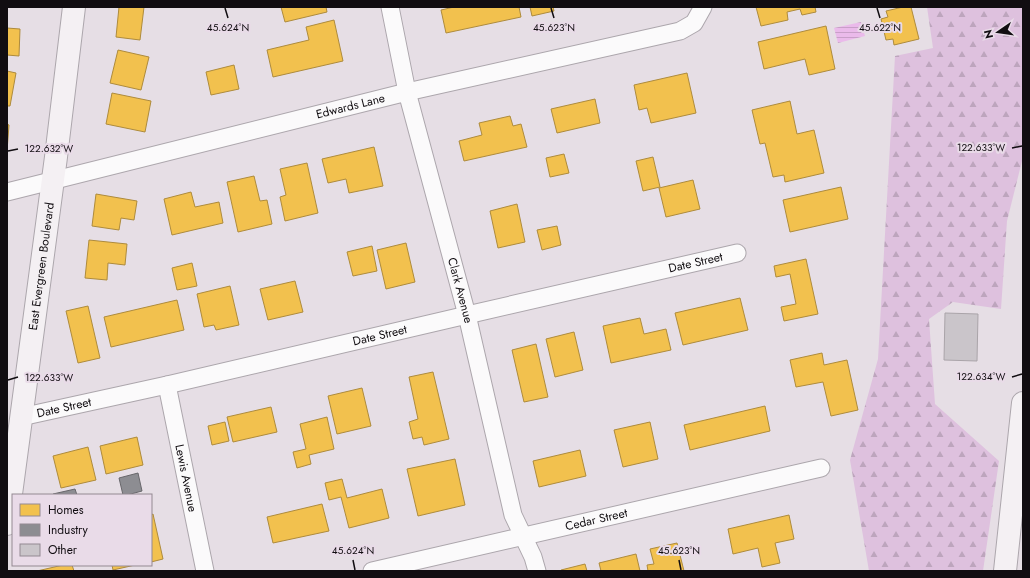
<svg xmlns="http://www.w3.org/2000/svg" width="1030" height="578" font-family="Jost,sans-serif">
<defs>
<pattern id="forest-firs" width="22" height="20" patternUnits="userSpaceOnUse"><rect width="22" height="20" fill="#dec1de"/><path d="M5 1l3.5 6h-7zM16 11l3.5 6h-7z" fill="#bda5bd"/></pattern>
<pattern id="water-rules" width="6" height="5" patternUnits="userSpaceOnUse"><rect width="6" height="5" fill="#eabaea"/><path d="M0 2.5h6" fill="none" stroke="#c89fc8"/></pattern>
</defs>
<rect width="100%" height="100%" fill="#e6dee5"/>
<path fill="url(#forest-firs)" d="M927 7H1023V157L1007 221 1001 309 953 302 929 319 935 404 999 461 983 571H869L850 460 878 359 895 56 933 48Z"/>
<path fill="url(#water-rules)" d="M861 22 865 36 838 43 834 28Z"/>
<path fill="#f2c14e" stroke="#ae8b3c" d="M119 7H144L140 40 116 37Z
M281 7H326L327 12 285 22Z
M454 7H519L521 17 446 33 441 10Z
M530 7H553L554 11 532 16Z
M756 7H815L816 12 802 15 800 9 787 12 788 20 761 26Z
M903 7H911L919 39 894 45 893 39 886 40 881 19 888 17 886 11Z
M334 20 343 61 273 77 267 50 309 40 306 27Z
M826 26 835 69 809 75 805 59 764 69 758 42Z
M7 28 20 29 19 56 7 55Z
M118 50 149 57 141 90 110 83Z
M234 65 239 89 211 95 206 72Z
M7 71 16 73 10 106H7Z
M687 73 696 113 651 123 647 108 639 110 634 85Z
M112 93 151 101 145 132 106 124Z
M595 99 600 123 557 133 551 109Z
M790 101 797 134 814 130 824 173 785 182 784 175 773 177 765 143 760 144 752 110Z
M510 116 513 126 521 124 527 147 464 161 459 141 482 135 479 123Z
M7 124 9 125 7 151Z
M374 147 383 186 349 193 346 179 328 183 322 159Z
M564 154 569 173 550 177 546 158Z
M653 157 660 187 643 191 636 161Z
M307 163 318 213 285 221 280 197 286 195 280 169Z
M254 176 260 201 267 200 272 224 238 232 227 182Z
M693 180 700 209 666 217 659 188Z
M841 187 848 219 790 232 783 200Z
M191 192 195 207 219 202 223 223 172 235 164 199Z
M96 194 137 201 134 220 121 218 119 230 92 226Z
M517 204 525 242 498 248 490 211Z
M557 226 561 245 542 250 537 230Z
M89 240 127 244 125 265 108 263 107 280 85 278Z
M406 243 415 282 386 289 377 250Z
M372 246 377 271 353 276 347 252Z
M806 259 818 314 784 321 781 307 796 304 790 274 776 277 774 266Z
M192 263 197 286 177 290 172 268Z
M295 281 303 312 268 320 260 289Z
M230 286 239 325 216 330 214 325 204 327 197 294Z
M740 298 748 330 683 345 675 313Z
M177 300 184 330 111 347 104 317Z
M88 306 100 358 78 363 66 311Z
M640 318 644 334 666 329 671 350 611 363 603 326Z
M574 332 583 370 555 377 546 339Z
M536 344 548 397 524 402 512 350Z
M822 353 824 365 847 360 858 410 831 416 823 382 796 387 790 360Z
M433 372 449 439 424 445 422 437 413 439 409 422 418 419 409 377Z
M362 388 371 426 337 434 328 396Z
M765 406 770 431 690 450 684 425Z
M271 407 277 432 233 442 227 417Z
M327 417 334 449 309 455 311 464 297 468 293 452 306 449 300 424Z
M225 422 229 441 212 445 208 426Z
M650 422 658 459 623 467 614 430Z
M137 437 143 465 106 474 100 446Z
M88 447 96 480 61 488 53 456Z
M580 450 586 476 539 487 533 461Z
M455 459 465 505 418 516 407 469Z
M342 479 347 498 382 489 389 518 349 528 341 497 329 500 325 483Z
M322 504 329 531 273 543 267 517Z
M153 514 163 559 151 562V515Z
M789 515 794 539 775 543 780 563 762 567 758 548 733 554 728 529Z
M677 543 684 571H648L647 565 654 564 650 549Z
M636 554 640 571H601L599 563Z
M585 564 587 571H561V570Z
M63 565H72L74 571H37Z
M112 565H135L113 570Z"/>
<path fill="#8d8d92" stroke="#68676b" d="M138 473 142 491 127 495H123L119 478Z
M75 489 77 495H54L53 494Z"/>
<path fill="#cac5ca" stroke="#aaa4a9" d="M945 313 978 314 977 361 944 360Z"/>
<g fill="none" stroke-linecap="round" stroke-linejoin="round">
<g stroke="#aca6ac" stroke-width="19">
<g id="street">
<path id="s1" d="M390 7 407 92 467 315 513 515 533 557 537 571"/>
<path id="s2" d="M7 192 407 92 680 31 694 23 703 7"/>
<path id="s3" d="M167 385 205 571"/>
<path id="s4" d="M21 417 167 385 467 315 737 253"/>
<path id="s5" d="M372 571 821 468"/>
</g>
</g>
<g stroke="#aca6ac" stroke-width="24">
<g id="secondary">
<path id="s6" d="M7 524 56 157 74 7"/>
<path d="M1005 571 1023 403"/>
</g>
</g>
<use href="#street" stroke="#fbfafb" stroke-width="17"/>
<use href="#secondary" stroke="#f4f0f3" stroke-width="22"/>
</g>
<path fill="none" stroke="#110d11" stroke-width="1.5" d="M225 8 228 18M551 8 554 18M877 8 880 18M1012 148 1022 146M8 151 18 149M1012 377 1022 374M8 380 18 377M353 560 355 570M679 560 681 570"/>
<g text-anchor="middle" stroke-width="4" stroke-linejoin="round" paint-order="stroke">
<g font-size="12" fill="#110d11" stroke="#e9dbe8">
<text dy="4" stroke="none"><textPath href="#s2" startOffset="354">Edwards Lane</textPath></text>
<text dy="4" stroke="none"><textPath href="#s4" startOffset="692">Date Street</textPath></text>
<text dy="4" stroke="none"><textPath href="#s6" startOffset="260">East Evergreen Boulevard</textPath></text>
<text dy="4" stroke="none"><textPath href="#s1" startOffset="292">Clark Avenue</textPath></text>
<text dy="4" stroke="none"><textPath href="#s4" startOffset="368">Date Street</textPath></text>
<text dy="4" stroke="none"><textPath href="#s4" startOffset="44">Date Street</textPath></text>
<text dy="4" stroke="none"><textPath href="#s3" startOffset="95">Lewis Avenue</textPath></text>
<text dy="4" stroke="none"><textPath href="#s5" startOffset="230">Cedar Street</textPath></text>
</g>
</g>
<g font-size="10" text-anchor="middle" fill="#110d11" stroke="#e9dbe8" stroke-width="4" stroke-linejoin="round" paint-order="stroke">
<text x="228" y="31">45.624°N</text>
<text x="554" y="31">45.623°N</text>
<text x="880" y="31">45.622°N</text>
<text x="981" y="151">122.633°W</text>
<text x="49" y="152">122.632°W</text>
<text x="981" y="380">122.634°W</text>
<text x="49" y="381">122.633°W</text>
<text x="353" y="554">45.624°N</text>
<text x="679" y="554">45.623°N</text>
</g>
<rect width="1030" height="578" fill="none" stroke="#110d11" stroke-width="16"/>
<rect x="12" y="494" width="140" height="72" fill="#e9dbe8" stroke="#938992"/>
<rect x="20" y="504" width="20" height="12" fill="#f2c14e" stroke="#938992"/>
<text x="48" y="514" font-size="12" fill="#110d11">Homes</text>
<rect x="20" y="524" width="20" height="12" fill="#8d8d92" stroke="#938992"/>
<text x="48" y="534" font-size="12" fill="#110d11">Industry</text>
<rect x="20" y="544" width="20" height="12" fill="#cac5ca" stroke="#938992"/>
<text x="48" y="554" font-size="12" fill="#110d11">Other</text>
<g transform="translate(998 32) rotate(257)" stroke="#e9dbe8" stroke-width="3" paint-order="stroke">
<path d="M0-3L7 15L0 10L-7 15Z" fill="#110d11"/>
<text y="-6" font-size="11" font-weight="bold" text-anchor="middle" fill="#110d11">N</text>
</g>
</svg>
